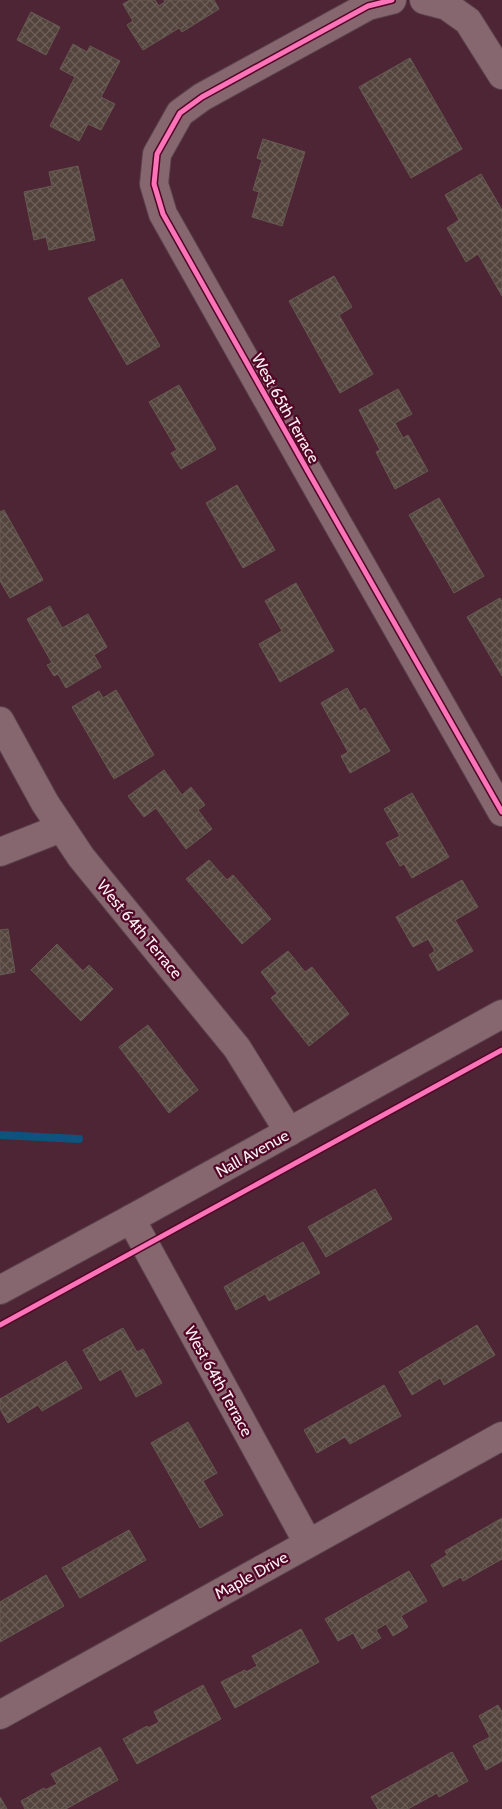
<svg xmlns="http://www.w3.org/2000/svg" width="502" height="1809" font-family="Cabin,sans-serif">
<defs>
<pattern id="building-cross-hatch" width="8" height="8" patternUnits="userSpaceOnUse" patternTransform="scale(1.25)"><rect width="8" height="8" fill="#53453d"/><path d="M0 0l8 8M0 8l8-8" fill="none" stroke="#6d605a"/></pattern>
</defs>
<rect width="100%" height="100%" fill="#4d2534"/>
<g fill="none" stroke-linecap="round" stroke-linejoin="round">
<path stroke="#0e527e" stroke-width="8" d="M0 1135 79 1139"/>
</g>
<path fill="url(#building-cross-hatch)" stroke="#675a52" d="M130 0H155L159 6 165 2 164 0H214L219 9 182 32 179 28 143 50 127 25 133 21 123 4Z
M31 12 60 27 46 55 17 40Z
M73 44 87 52 90 46 120 61 101 97 115 104 101 130 88 124 79 141 50 126 75 77 60 69Z
M410 58 462 149 411 178 359 87Z
M263 139 305 152 282 226 252 217 259 192 253 190 262 160 257 158Z
M78 166 95 240 49 250 46 237 34 240 24 192 52 186 49 172Z
M481 174 502 210V296L478 254 466 262 447 228 459 220 445 195Z
M334 276 352 307 339 315 373 374 340 393 289 301Z
M122 279 160 346 127 365 88 298Z
M179 385 216 449 181 469 171 453 177 450 149 402Z
M398 389 412 414 395 423 403 438 408 435 428 471 395 489 376 452 380 450 359 410Z
M237 485 275 550 243 568 206 503Z
M439 498 484 576 454 593 409 515Z
M4 510 43 580 10 598 0 581V512Z
M296 583 334 651 280 682 259 644 282 631 265 601Z
M500 598 502 602V676L467 617Z
M50 606 62 628 88 614 107 647 94 655 101 667 66 688 58 674 54 676 47 665 52 663 27 619Z
M347 688 360 711 365 708 390 751 350 773 341 756 348 752 321 703Z
M116 690 154 755 114 779 72 707 99 691 103 698Z
M164 770 182 795 191 787 205 805 198 810 212 829 186 849 156 808 144 817 128 796Z
M412 793 449 857 412 878 404 864 400 866 386 843 400 836 384 809Z
M209 860 227 880 233 875 271 919 242 944 186 879Z
M462 880 478 907 455 920 473 951 438 971 429 955 435 951 428 939 413 947 396 917Z
M8 929 15 972 0 975V930Z
M57 944 83 971 89 965 113 989 81 1021 31 970Z
M288 951 305 972 312 967 349 1014 309 1046 271 998 277 993 261 972Z
M148 1025 198 1090 169 1113 119 1047Z
M375 1189 392 1219 326 1257 308 1227Z
M303 1242 320 1273 269 1301 265 1294 236 1310 224 1287Z
M477 1325 495 1355 444 1385 440 1378 412 1395 399 1372Z
M123 1328 137 1352 143 1349 162 1383 136 1397 121 1369 100 1381 83 1350Z
M66 1361 82 1388 42 1411 38 1405 8 1423 0 1409V1399Z
M384 1385 401 1416 350 1444 345 1437 317 1453 304 1430Z
M188 1422 217 1473 203 1481 223 1515 200 1528 151 1443Z
M502 1518V1559L463 1581 461 1577 443 1587 431 1565 447 1555 445 1551Z
M129 1530 146 1560 80 1598 62 1568Z
M409 1571 427 1601 401 1616 408 1627 393 1636 386 1624 376 1630 381 1638 362 1649 353 1633 338 1641 325 1619Z
M46 1575 64 1606 0 1642V1602Z
M301 1629 319 1662 235 1708 221 1682 245 1670 246 1672 257 1666 252 1656Z
M203 1685 221 1719 137 1764 123 1739 147 1726 148 1728 159 1722 154 1712Z
M498 1705 502 1712V1761L486 1770 473 1746 490 1737 479 1716Z
M100 1747 118 1780 66 1809H25L21 1801 44 1788 45 1790 57 1784 51 1774Z
M452 1752 468 1781 439 1797 437 1793 408 1809H378L371 1797Z
M0 1797 7 1809H0Z"/>
<g fill="none" stroke-linecap="round" stroke-linejoin="round">
<g stroke="#5c424c" stroke-width="30">
<path id="street" d="M392 0 368 6 202 97 180 113 157 154 154 184 163 214 310 475 502 812
M424 0 447 6 468 21 502 75
M0 721 45 803 81 857 237 1048 289 1132
M0 852 61 828
M131 1219 308 1543
M0 1715 502 1436"/>
</g>
<g stroke="#5c424c" stroke-width="30">
<path id="secondary" d="M0 1290 131 1219 502 1014"/>
</g>
<use href="#street" stroke="#866770" stroke-width="28"/>
<use href="#secondary" stroke="#866770" stroke-width="28"/>
<g stroke="#520625" stroke-width="8">
<path id="cycleway" d="M392 0 368 6 202 97 180 113 157 154 154 184 163 214 310 475 502 812
M0 1325 502 1050"/>
</g>
<use href="#cycleway" stroke="#fb73b8" stroke-width="5"/>
</g>
<g text-anchor="middle" stroke-width="4.5" stroke-linejoin="round" paint-order="stroke">
<g font-size="16" fill="#faf0f2" stroke="#520625">
<text transform="translate(286 408) rotate(61)" y="6">West 65th Terrace</text>
<text transform="translate(140 929) rotate(50)" y="6">West 64th Terrace</text>
<text transform="translate(252 1153) rotate(-29)" y="6">Nall Avenue</text>
<text transform="translate(219 1381) rotate(61)" y="6">West 64th Terrace</text>
<text transform="translate(251 1575) rotate(-29)" y="6">Maple Drive</text>
</g>
</g>
</svg>
